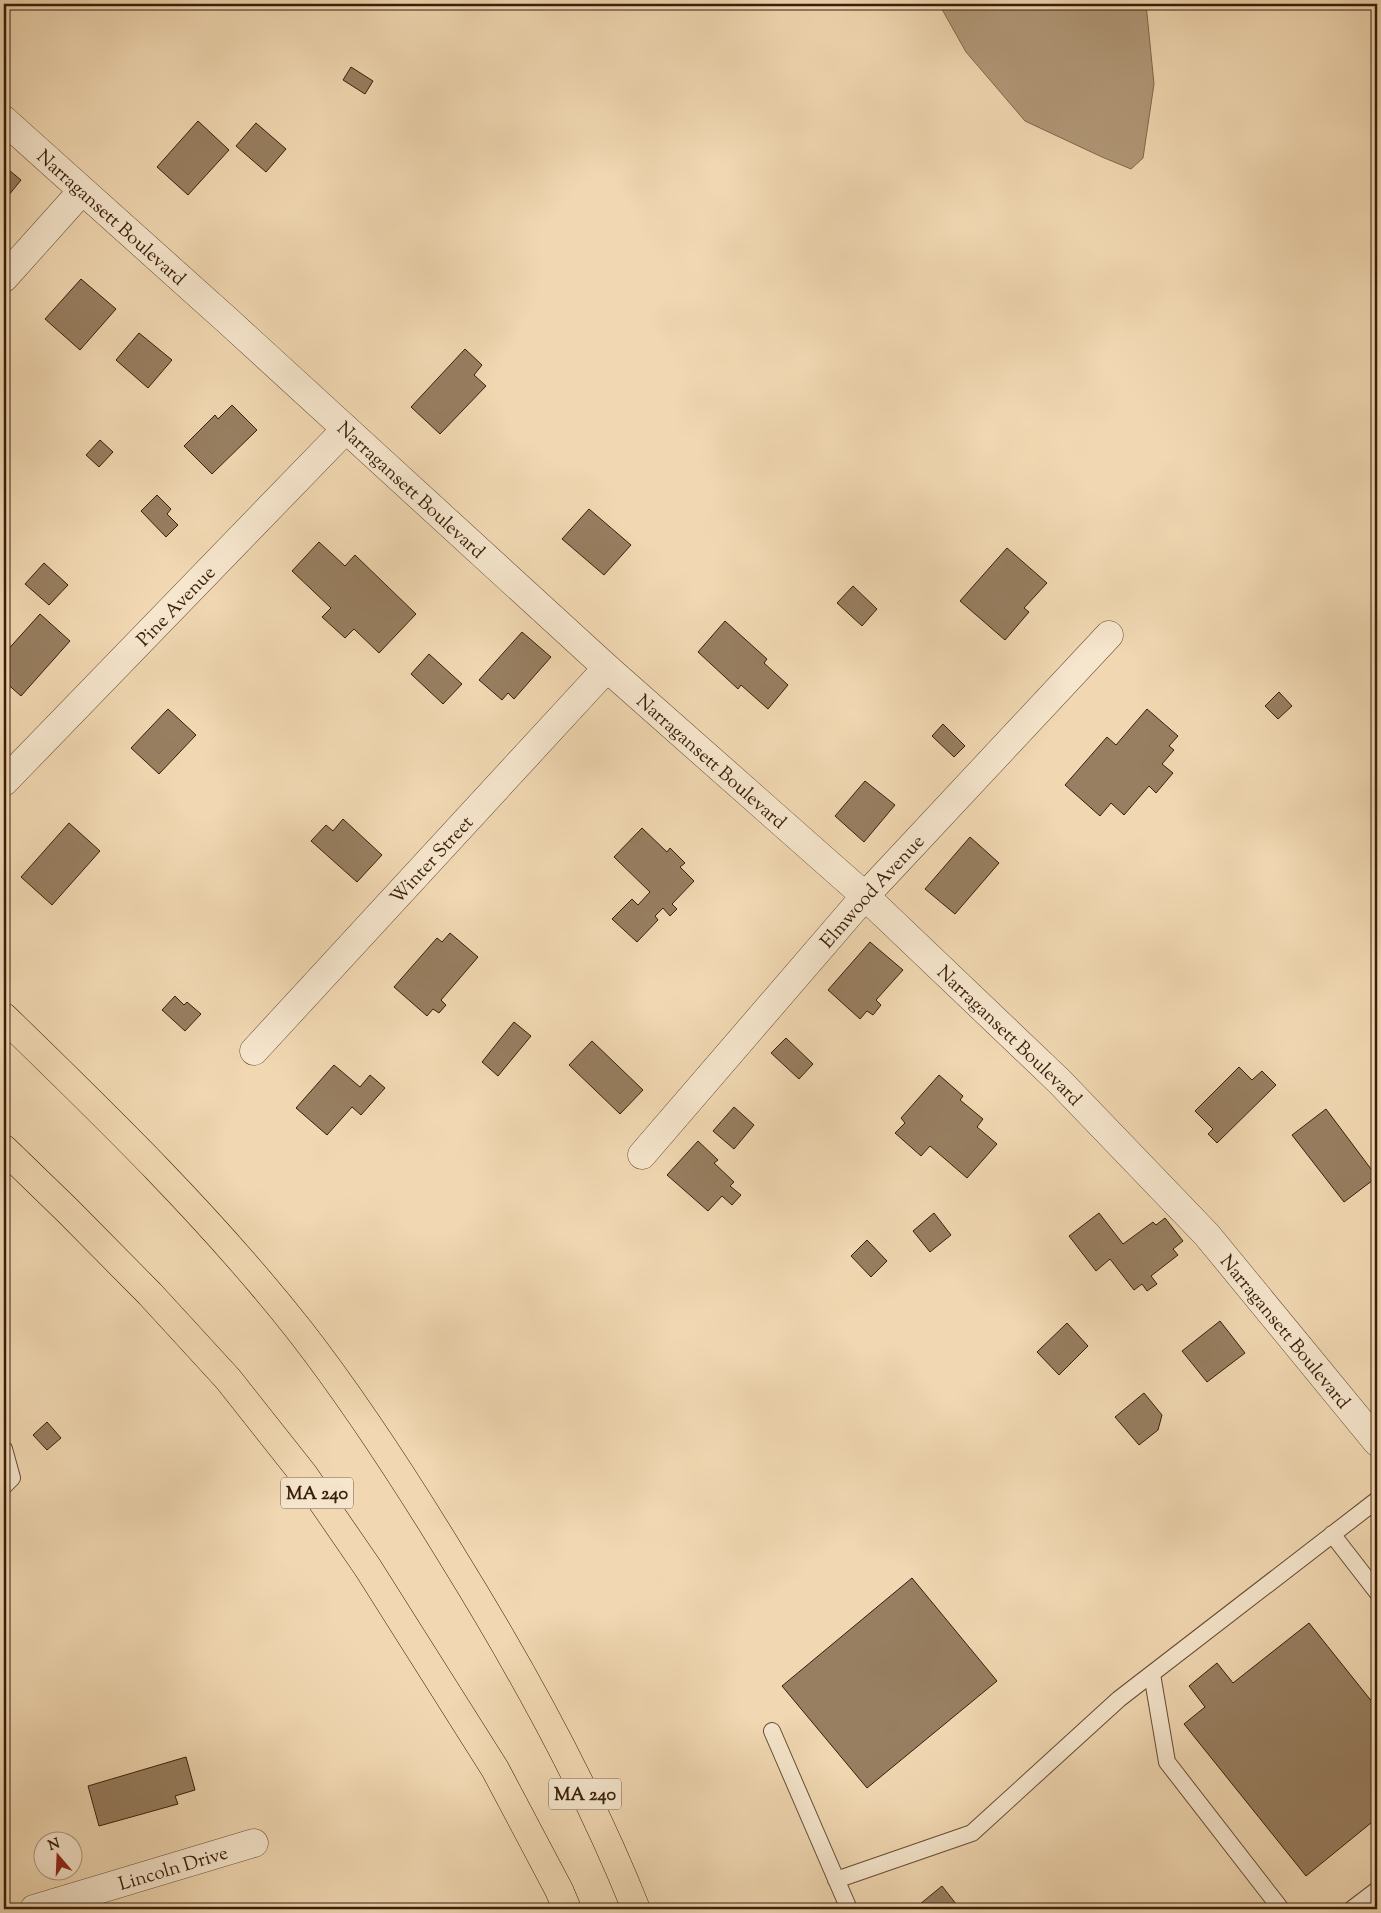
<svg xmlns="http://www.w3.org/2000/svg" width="1381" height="1913" font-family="'Sorts Mill Goudy',serif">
<rect width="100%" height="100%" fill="#f1d8b2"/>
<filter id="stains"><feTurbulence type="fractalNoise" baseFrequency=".004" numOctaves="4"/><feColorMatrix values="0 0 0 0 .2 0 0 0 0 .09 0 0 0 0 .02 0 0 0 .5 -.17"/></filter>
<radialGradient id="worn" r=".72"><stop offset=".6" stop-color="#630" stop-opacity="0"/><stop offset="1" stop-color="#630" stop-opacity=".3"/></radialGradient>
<path fill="#b29979" stroke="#81684c" d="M939 4H1146L1154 84 1143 158 1131 169 1102 157 1025 121 966 52Z"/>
<path fill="#987f61" stroke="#381e09" d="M351 67 373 81 365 94 343 80Z
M198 121 229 150 188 195 157 167Z
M256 123 286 149 266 172 236 146Z
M4 166 21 180 4 201Z
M81 279 116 309 80 350 45 319Z
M139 333 172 360 148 388 116 360Z
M465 349 482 365 474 375 486 386 440 434 411 407Z
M232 405 257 430 212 474 184 446 215 415 218 419Z
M100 440 113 452 99 467 86 455Z
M157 495 171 509 167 514 178 525 166 537 141 511Z
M589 509 631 545 604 575 562 539Z
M319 542 345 566 355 555 416 614 379 653 354 629 345 638 322 617 331 608 292 571Z
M1007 548 1047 583 1024 608 1029 612 1005 640 960 601Z
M44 563 68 585 49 605 25 584Z
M853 586 877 609 862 626 837 603Z
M40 614 70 641 21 696 4 681V654Z
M725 621 767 659 764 663 788 685 768 709 741 685 738 689 698 652Z
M522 632 551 657 514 699 508 693 502 700 479 680Z
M429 654 462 684 443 704 411 674Z
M1279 692 1292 706 1278 719 1265 706Z
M168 709 196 735 159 774 131 748Z
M1147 709 1178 736 1169 746 1174 750 1162 764 1173 773 1156 793 1149 786 1124 815 1111 803 1100 816 1065 785 1107 737 1116 745Z
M943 724 965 746 954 757 932 736Z
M865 781 895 805 864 842 835 816Z
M343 819 382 855 357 882 311 841 326 825 333 831Z
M69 823 100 851 52 905 21 877Z
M642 828 667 852 670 848 685 863 680 867 694 881 672 904 677 909 670 916 663 908 655 916 658 920 637 942 612 919 632 899 638 905 650 892 614 857Z
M970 837 999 863 955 914 925 889Z
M450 933 478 957 441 1000 446 1005 439 1013 433 1009 427 1016 394 987 437 938 442 942Z
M870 942 903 970 876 1000 881 1005 873 1015 867 1011 860 1019 828 990Z
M175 996 184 1005 187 1002 201 1014 185 1031 162 1010Z
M514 1022 531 1036 498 1076 482 1062Z
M786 1038 813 1064 799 1079 771 1053Z
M592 1041 643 1090 620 1114 569 1065Z
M334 1065 360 1087 370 1075 385 1088 361 1115 352 1107 327 1135 296 1108Z
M1239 1067 1252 1080 1262 1071 1276 1085 1217 1143 1208 1134 1213 1129 1195 1111Z
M939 1075 963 1096 960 1100 983 1119 977 1127 997 1144 967 1178 930 1146 921 1156 895 1133 905 1123 901 1118Z
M734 1107 754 1125 734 1149 713 1131Z
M1326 1109 1377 1177 1344 1202 1292 1135Z
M698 1141 718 1160 714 1163 734 1182 730 1186 741 1195 732 1205 722 1196 708 1211 667 1175Z
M934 1213 951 1235 930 1252 913 1231Z
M1099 1213 1123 1244 1153 1222 1156 1225 1165 1218 1183 1241 1173 1249 1178 1255 1151 1276 1157 1284 1147 1291 1142 1284 1134 1290 1110 1259 1096 1271 1069 1236Z
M867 1240 887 1261 871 1277 851 1256Z
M1220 1321 1245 1353 1207 1382 1182 1351Z
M1067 1323 1088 1346 1059 1375 1037 1352Z
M1144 1393 1162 1415 1158 1430 1139 1445 1115 1417Z
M47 1422 61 1438 47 1450 33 1435Z
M912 1578 997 1681 867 1788 782 1686Z
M1309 1623 1377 1708V1818L1306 1876 1184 1724 1205 1707 1189 1686 1217 1663 1233 1683Z
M186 1757 195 1790 175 1796 178 1804 99 1826 88 1786Z
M942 1886 960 1909H914Z"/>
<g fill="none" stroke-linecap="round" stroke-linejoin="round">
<g stroke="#664c33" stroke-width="18">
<path id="service" d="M4 1449 12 1478 4 1486
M1332 1534 1377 1592
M1152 1674 1167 1762 1281 1909
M772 1731 849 1909
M836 1880 972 1833 1119 1699 1377 1500
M1352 1909 1377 1890"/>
</g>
<g stroke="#664c33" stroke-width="29">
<g id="minor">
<path id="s1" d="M4 120 228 321 607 668 865 896 1059 1081 1207 1235 1377 1442"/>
<path d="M4 278 82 191"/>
<path id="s2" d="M4 782 346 429"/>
<path id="s3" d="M254 1051 607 668"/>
<path id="s4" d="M642 1155 865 896 1109 635"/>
<path id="s5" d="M34 1909 254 1843"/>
</g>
</g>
<g stroke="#381e09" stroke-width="29">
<path id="trunk" d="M4 1017C107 1117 211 1218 300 1331 356 1403 405 1479 452 1556 522 1669 587 1786 636 1909
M4 1149 67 1210 150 1294 228 1379 304 1475 368 1568 495 1769 559 1890 567 1909"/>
</g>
<use href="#service" stroke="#f6e6cd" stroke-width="16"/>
<use href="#minor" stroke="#f6e6cd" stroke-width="28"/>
<use href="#trunk" stroke="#f1d8b2" stroke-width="28"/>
</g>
<g text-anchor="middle" stroke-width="4.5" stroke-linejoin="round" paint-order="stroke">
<g fill="#f6e6cd" stroke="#715a44" stroke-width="1">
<rect x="281" y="1477.5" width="72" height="31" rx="4"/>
<rect x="549" y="1778.5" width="72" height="31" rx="4"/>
</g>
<g font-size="18" font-weight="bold" fill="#381e09">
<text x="317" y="1499">MA 240</text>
<text x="585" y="1800">MA 240</text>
</g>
<g font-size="19" fill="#381e09" stroke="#f6e6cd">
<text dy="7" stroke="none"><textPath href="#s1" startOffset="145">Narragansett Boulevard</textPath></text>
<text dy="7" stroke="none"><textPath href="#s1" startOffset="550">Narragansett Boulevard</textPath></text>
<text dy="7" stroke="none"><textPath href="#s2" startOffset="246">Pine Avenue</textPath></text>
<text dy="7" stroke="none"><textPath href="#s1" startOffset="955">Narragansett Boulevard</textPath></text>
<text dy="7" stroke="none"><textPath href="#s3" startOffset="261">Winter Street</textPath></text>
<text dy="7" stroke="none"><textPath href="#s4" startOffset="350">Elmwood Avenue</textPath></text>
<text dy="7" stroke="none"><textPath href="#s1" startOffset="1360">Narragansett Boulevard</textPath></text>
<text dy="7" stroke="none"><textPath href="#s1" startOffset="1765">Narragansett Boulevard</textPath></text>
<text dy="7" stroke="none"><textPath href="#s5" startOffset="145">Lincoln Drive</textPath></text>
</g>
</g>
<rect width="1381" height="1913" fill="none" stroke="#f1d8b2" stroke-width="20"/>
<rect x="5" y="5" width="1371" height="1903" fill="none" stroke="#381e09" stroke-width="2.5"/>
<rect x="10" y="10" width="1361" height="1893" fill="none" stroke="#381e09"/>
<g transform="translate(58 1856) rotate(341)"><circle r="24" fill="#f6e6cd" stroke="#aa967f"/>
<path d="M0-4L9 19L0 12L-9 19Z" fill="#8f2418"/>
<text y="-8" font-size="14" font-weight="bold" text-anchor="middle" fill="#381e09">N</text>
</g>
<rect width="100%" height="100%" filter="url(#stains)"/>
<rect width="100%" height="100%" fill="url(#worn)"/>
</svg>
